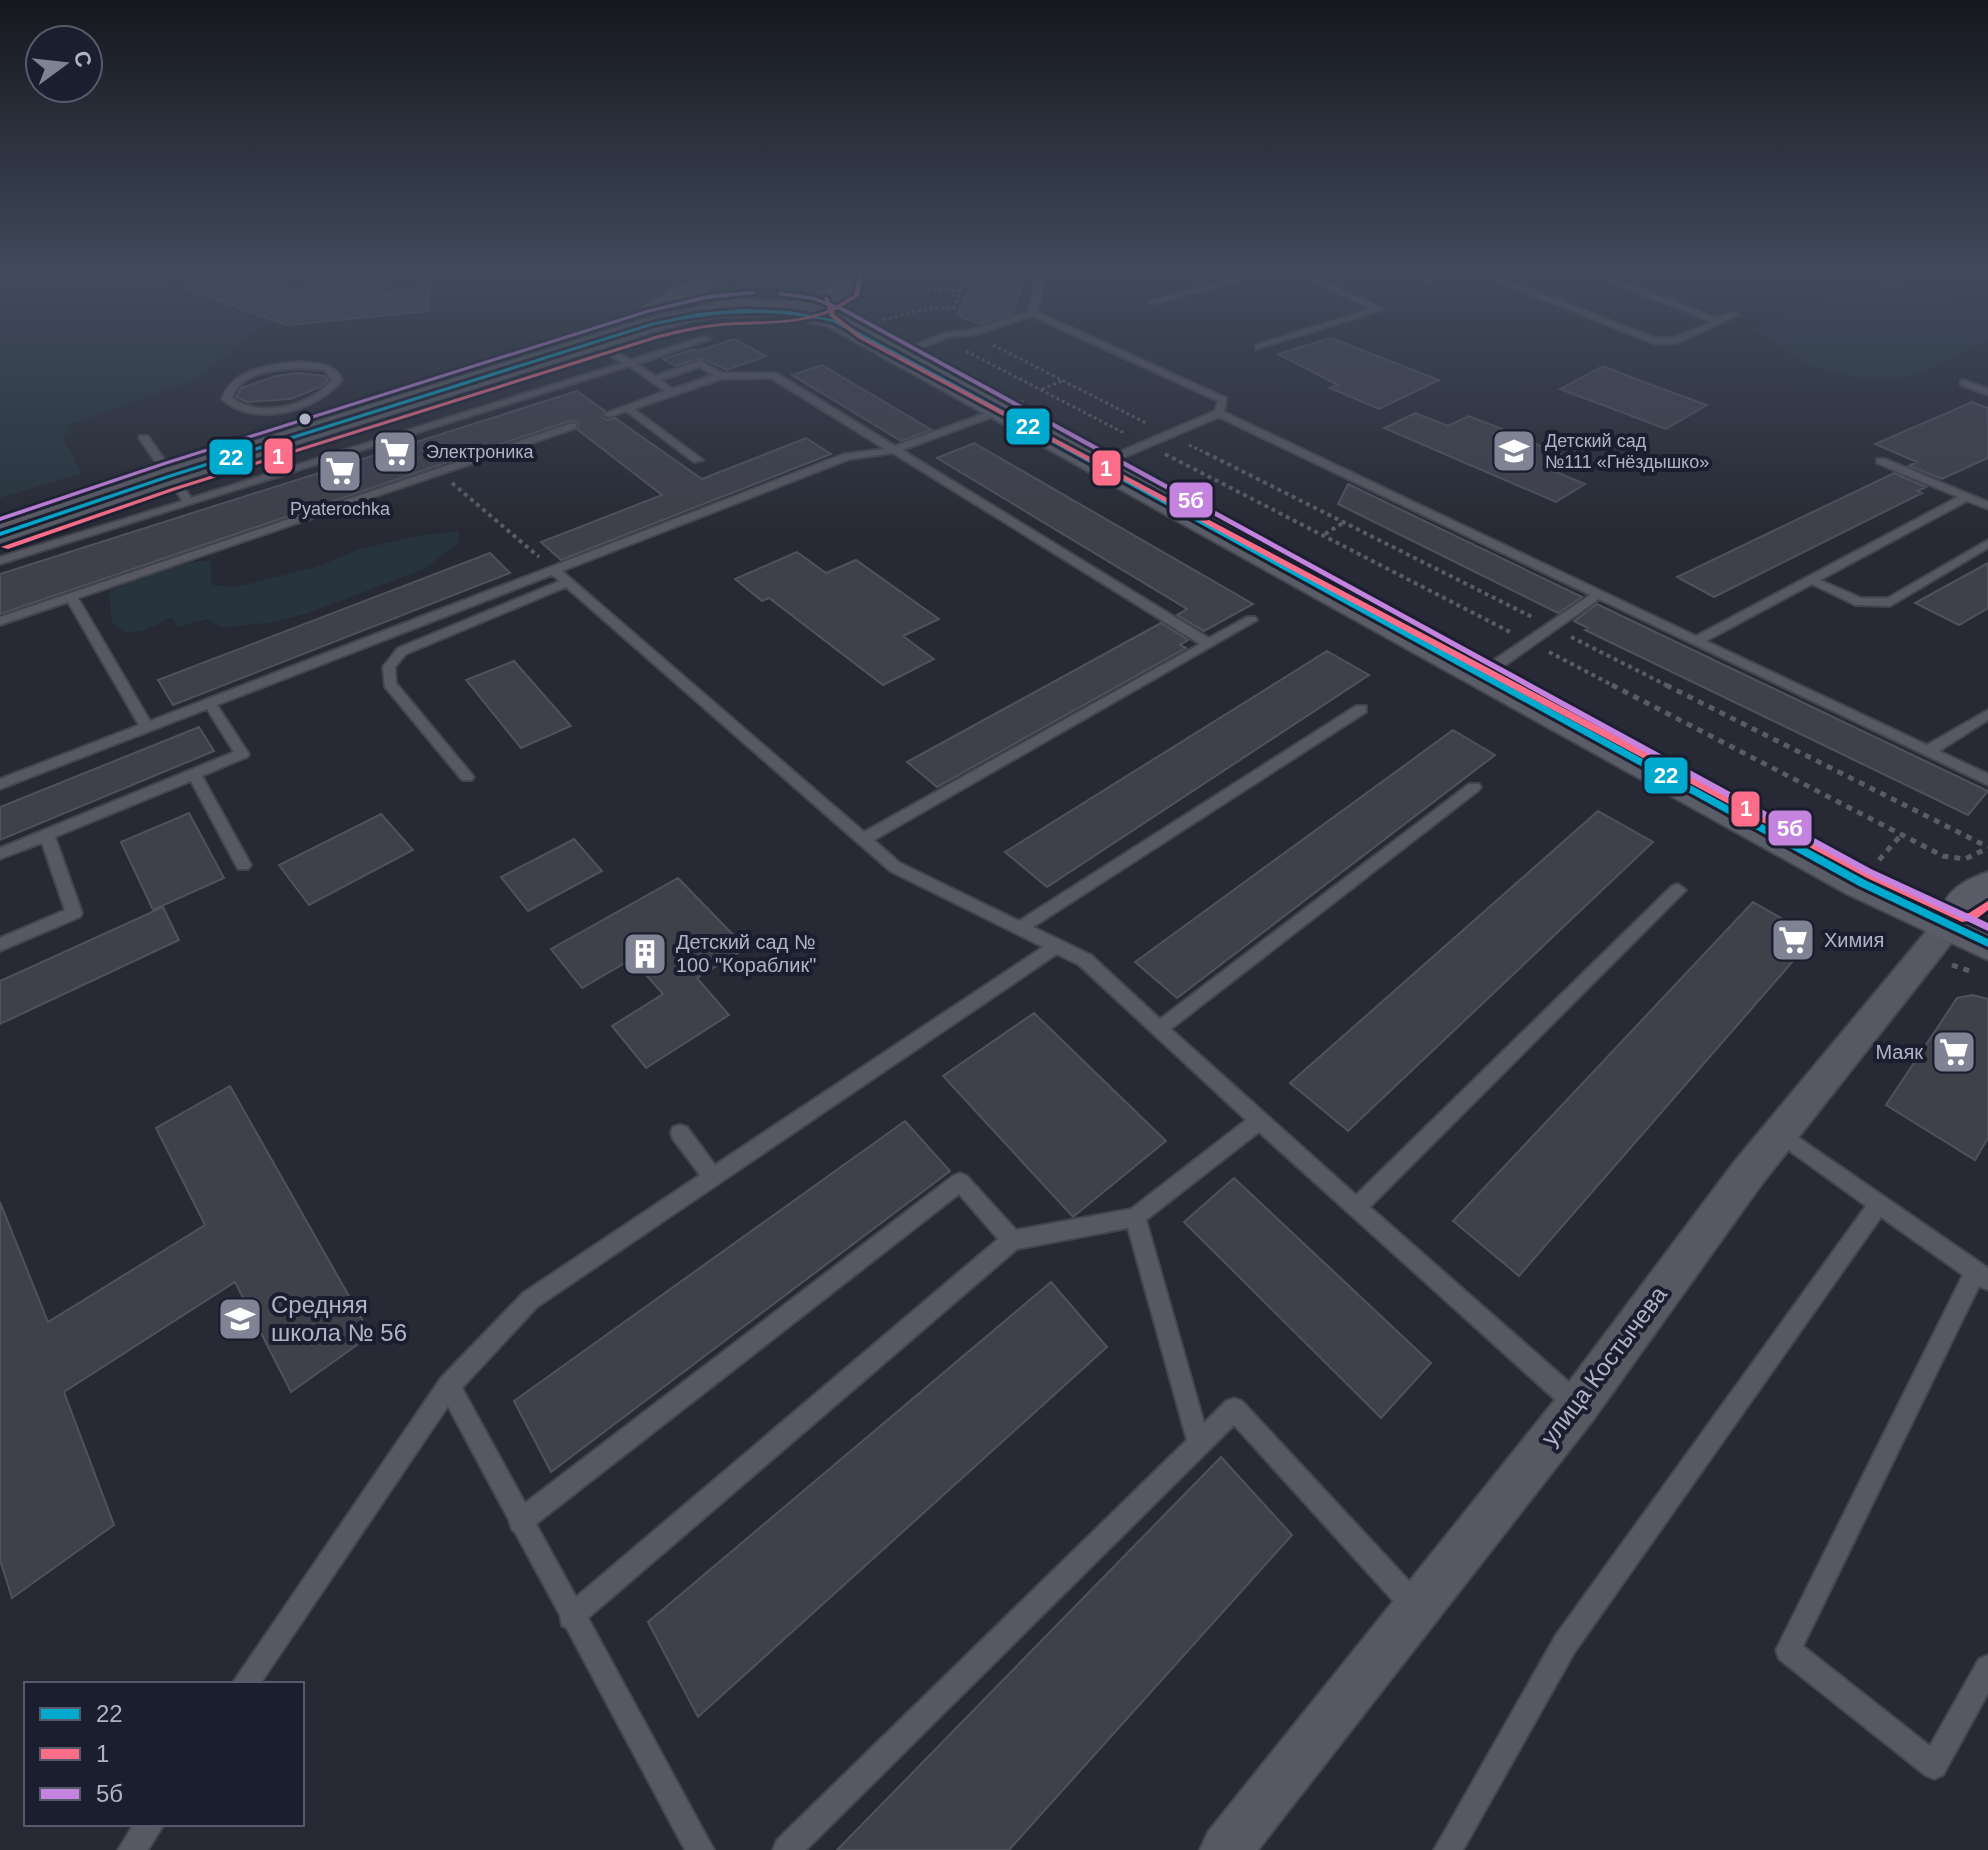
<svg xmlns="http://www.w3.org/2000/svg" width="1988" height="1850" font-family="Helvetica,sans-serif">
<rect width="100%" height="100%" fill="#272a34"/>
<path fill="#27343d" d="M0 274H135L277 315 193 381 66 426 72 434 62 437 82 473 0 498Z
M739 274H825L827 277C821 306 750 304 732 287V281Z
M1888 278 1988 312V341C1964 351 1940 366 1915 374 1879 385 1832 375 1800 360 1782 351 1771 337 1753 330Z
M459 531V542L424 569 308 613 274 622 222 628 208 619 178 627 172 617 143 631 127 633 112 622 109 591 168 566 210 560 212 585 237 587 313 568 360 549 422 535Z"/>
<path fill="#3e404a" stroke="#4f515c" stroke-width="2" d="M230 274H245L299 292 321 276 390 279 372 294 430 287 428 311 287 325 187 289Z
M977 274H1027L1012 314 978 324 957 315Z
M1331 338 1439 380 1379 409 1330 388 1338 385 1278 354Z
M734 339 766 356 727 370 701 358 675 366 663 359 694 349 698 351Z
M822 365 932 430 901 441 792 375Z
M1603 366 1638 380 1707 405 1666 429 1560 389Z
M298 373 325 376 328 380 320 387 291 399 247 402 236 397 241 388 276 376Z
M577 391 605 411 602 417 607 420 615 418 702 479 806 438 831 454 561 560 541 542 662 495 578 430V422L569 421 0 614V574Z
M1972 402 1988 408V458L1942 479 1909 466 1917 462 1875 444Z
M1415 413 1448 426 1469 416 1502 429 1570 459 1551 470 1585 484 1556 502 1384 428Z
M974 443 1253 604 1204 631 1177 615 1187 609 937 458Z
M1894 473 1926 487 1917 491 1922 493 1714 597 1677 577Z
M1348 484 1582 597 1558 613 1338 504Z
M797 552 826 573 856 560 939 619 903 636 934 659 883 685 769 598 762 601 735 579Z
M490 553 510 573 173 705 158 680Z
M1988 563V608L1959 625 1915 603Z
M1597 604 1603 607 1988 791 1968 815 1585 630 1588 628 1574 621Z
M1161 623 1188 640 1180 645 1186 648 937 787 907 762Z
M1327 651 1369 675 1047 887 1005 852Z
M514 661 571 726 521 748 466 680Z
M199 727 214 751 0 840V807Z
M1453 730 1495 755 1177 998 1135 962Z
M1598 811 1653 842 1348 1131 1290 1083Z
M189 813 224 878 153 910 121 842Z
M381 814 413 850 309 905 279 865Z
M574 839 602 871 528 911 501 877Z
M678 878 746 948 697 978 729 1015 646 1068 612 1026 663 994 632 959 582 988 551 949Z
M1753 902 1814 937 1519 1276 1453 1221Z
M163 907 179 940 0 1024V981Z
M1972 995 1988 999V1138L1975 1160 1886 1105 1957 998Z
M1034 1013 1166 1141 1073 1217 943 1076Z
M230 1086 371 1335 291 1392 235 1282 64 1392 114 1525 12 1598 0 1560V1202L48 1322 205 1225 156 1128Z
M905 1121 950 1171 551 1472 514 1401Z
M1234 1178 1431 1363 1381 1418 1184 1222Z
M1051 1282 1107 1347 698 1717 648 1622Z
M1221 1457 1292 1535 1009 1850H837Z"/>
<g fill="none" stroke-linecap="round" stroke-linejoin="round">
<g stroke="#43454d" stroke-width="4">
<path id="lane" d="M1044 274H1058L1044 279 1037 312 1226 398 1224 412 1696 636 1958 497 1877 463V459H1885L1988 502V509L1967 501 1820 580 1861 598H1888L1988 540V548L1890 606 1855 605 1812 584 1706 641 1927 745 1988 710V720L1939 751 1988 774V785L1599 599 1504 666H1494V660L1590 595 1219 417 1120 459H1112V455L1215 411 1218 401 1032 316 974 335 949 337 912 351 908 348 945 333 970 330 1029 312 1036 277Z
M1251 274H1263L1153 304 1149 302Z
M1298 274H1308L1384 309 1256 349V345L1372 309Z
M1404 274 1428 277 1449 274 1428 281Z
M1479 274H1490L1656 338H1673L1712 322 1591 274H1602L1716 318 1734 312 1738 315 1677 343 1655 344Z
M703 337 710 339 637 364 655 376 700 361 722 373H776L895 446 1016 402H1022V406L902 450 1209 638 1247 617H1255L1257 620 874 840 900 863 1019 921 1356 706H1366V712L1033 927 1091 955 1160 1019 1469 784H1479L1481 787 1479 790 1171 1029 1356 1195 1672 886 1678 884 1686 890 1370 1207 1586 1397 1589 1405 1586 1413 1578 1416 1570 1413 1259 1132 1146 1220 1204 1423 1226 1401 1234 1398 1242 1401 1424 1597 1427 1606 1424 1615 1415 1618 1406 1615 1234 1425 806 1850H773L777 1840 1187 1440 1128 1228 1017 1249 588 1618 714 1850H685L566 1627 562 1626 560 1615 515 1532 512 1530 509 1520 448 1406 260 1684H232L441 1378 523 1293 700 1175 673 1139 671 1133 673 1127 680 1125 687 1127 715 1165 1043 947 890 871 566 587 406 654 395 667 396 683 474 777 472 780H462L385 687 383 667 398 648 560 581 552 575 217 705 249 754 247 757 202 776 251 865 248 869H238L191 781 55 837 82 913 80 917 0 951V938L65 910 42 843 0 859V848L234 752 207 709 0 789V779L139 725 68 602 0 625V617L570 424H576V428L78 598 150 721 844 454 885 449 771 378 721 379 634 409 703 460 694 462 626 411 609 417 604 414 665 391 629 366 0 564V557L183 501 139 438 140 436H148L191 498 623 363 589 344V340H595L631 360ZM699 367 713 375 673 389 661 380ZM893 453 1200 644 864 832 562 571 850 459ZM1057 954 1079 965 1246 1120 1131 1209 1016 1230 967 1176 960 1173 953 1176 525 1503 462 1388 537 1307ZM959 1194 998 1239 576 1597 536 1524Z
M298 362C315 364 335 362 342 380 317 411 254 429 222 399 233 368 270 365 298 362ZM298 368 324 370 332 380C311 406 260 419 232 398 240 372 275 370 298 368Z
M1964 380 1988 389V395L1961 385V381Z
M1780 1125 1988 1268V1290L1979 1286 1803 1646 1930 1746 1979 1659 1988 1655V1693L1943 1775 1934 1779 1925 1775 1779 1659 1776 1650 1963 1275 1881 1217 1574 1653 1463 1850H1434L1556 1635 1866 1206 1773 1139 1771 1133 1773 1127Z
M134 1824H164L148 1850H118Z"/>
</g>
<g stroke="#43454d" stroke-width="4">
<path id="street" d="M1964 895 1974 898 1979 906 1974 914 1761 1185 1593 1420 1258 1850H1200L1208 1832 1563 1390 1735 1161 1954 898Z"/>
</g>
<g stroke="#43454d" stroke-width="4">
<path id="secondary" d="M778 301 811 306 843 316 1877 872 1944 903C1953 886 1970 878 1988 872V910L1975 917 1988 923V960L1847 894 827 326 770 313 767 308 770 303Z"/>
</g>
<g stroke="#444751" stroke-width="4">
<path id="primary" d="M702 274H728C715 290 666 318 646 313L643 308C651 298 688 283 702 274Z
M836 274H858L857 286C829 324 756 313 715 317 696 319 678 325 660 330L180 482 0 543V524L160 470 645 319 716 304 714 300 717 295C728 292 737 297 748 299 779 305 810 302 835 283Z"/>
</g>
<path stroke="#595c64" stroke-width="3" stroke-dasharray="3 3" stroke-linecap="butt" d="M927 289 963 291
M883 320 930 308 953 309 970 274
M993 345 1148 424
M966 351 1124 433
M1042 389 1062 381
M1189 445 1210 455"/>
<path stroke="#595c64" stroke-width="4" stroke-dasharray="4 4" stroke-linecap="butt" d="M1206 453 1534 618
M1165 454 1512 633
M452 483 539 557
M1325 534 1343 523
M1571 637 1670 687
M1549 652 1616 687"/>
<path stroke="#595c64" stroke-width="5" stroke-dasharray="6 6" stroke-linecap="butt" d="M1612 685 1943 856 1965 859 1988 848
M1666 685 1988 847
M1879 860 1902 834
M1952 965 1973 972"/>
<use href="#lane" fill="#575862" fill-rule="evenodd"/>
<use href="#street" fill="#575862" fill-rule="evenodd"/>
<use href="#secondary" fill="#5a5d68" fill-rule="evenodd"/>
<use href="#primary" fill="#595b64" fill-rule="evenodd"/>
<g stroke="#1a1e2f" stroke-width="6">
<path id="bus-1" d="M744 309 789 311 837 320 1865 880 1988 939V947L1859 886 833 322C771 308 716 311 654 325L172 477 0 536V532L168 475 651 323 699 313Z"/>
</g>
<g stroke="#1a1e2f" stroke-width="6">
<path id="bus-2" d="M859 274 863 275 859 296 834 311 835 315 862 336 1873 872 1963 914 1969 913 1988 901V910L1975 920 1962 922 1867 878 858 338 831 317 829 313C795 326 758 323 722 326 700 328 680 333 659 338L176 490 8 549 1 547 172 488 655 336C677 330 700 325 723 323 757 320 795 324 828 310L824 297H828L832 308 854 295Z"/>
</g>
<g stroke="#1a1e2f" stroke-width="6">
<path id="bus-3" d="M753 291 755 294 707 299 651 312 168 464 0 521V517L164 462 647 310 707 295Z
M780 292 814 297 844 308 1871 869 1988 923V931L1865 873 840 310 813 300 778 295Z"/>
</g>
<use href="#bus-1" fill="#00a9ce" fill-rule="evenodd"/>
<use href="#bus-2" fill="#fb6d88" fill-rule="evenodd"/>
<use href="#bus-3" fill="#c483df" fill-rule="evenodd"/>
</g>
<linearGradient id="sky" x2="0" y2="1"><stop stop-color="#15171d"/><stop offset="0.51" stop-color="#414a5c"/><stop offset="1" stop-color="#414a5c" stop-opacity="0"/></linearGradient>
<rect width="1988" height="533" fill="url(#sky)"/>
<defs>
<g id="school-square" transform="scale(2.3)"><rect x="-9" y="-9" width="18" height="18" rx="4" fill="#808393" stroke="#1a1e2f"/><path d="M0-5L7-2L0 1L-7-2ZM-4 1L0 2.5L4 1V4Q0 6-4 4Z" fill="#fff"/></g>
<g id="supermarket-square" transform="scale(2.3)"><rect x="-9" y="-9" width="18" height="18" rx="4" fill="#808393" stroke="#1a1e2f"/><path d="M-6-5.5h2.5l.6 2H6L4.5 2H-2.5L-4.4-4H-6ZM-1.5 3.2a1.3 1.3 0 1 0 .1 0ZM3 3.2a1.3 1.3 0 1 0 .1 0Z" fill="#fff"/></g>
<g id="building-square" transform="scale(2.3)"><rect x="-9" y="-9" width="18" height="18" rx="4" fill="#808393" stroke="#1a1e2f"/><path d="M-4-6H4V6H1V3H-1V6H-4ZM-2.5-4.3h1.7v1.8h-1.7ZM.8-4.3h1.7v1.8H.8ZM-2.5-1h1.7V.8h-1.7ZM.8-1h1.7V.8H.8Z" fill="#fff"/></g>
</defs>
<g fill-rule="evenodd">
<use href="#school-square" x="1514" y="451"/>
<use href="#supermarket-square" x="395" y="452"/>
<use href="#supermarket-square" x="340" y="471"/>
<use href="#supermarket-square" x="1793" y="940"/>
<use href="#building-square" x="645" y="954"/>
<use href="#supermarket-square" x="1954" y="1052"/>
<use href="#school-square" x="240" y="1319"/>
</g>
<circle fill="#b0b3c6" stroke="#1a1e2f" stroke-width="3" cx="305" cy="419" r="7"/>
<g text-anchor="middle" stroke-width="8" stroke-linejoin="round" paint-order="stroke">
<g font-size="18" fill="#b0b3c6" stroke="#1a1e2f" text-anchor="start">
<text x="1545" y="447">Детский сад<tspan x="1545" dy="21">№111 «Гнёздышко»</tspan></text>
<text x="426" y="458">Электроника</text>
<text x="340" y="515" text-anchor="middle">Pyaterochka</text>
</g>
<g font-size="20" fill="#b0b3c6" stroke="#1a1e2f" text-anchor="start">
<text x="1824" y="947">Химия</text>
<text x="676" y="949">Детский сад №<tspan x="676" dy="23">100 "Кораблик"</tspan></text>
<text x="1923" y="1059" text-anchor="end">Маяк</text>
</g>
<g font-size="24" fill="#b0b3c6" stroke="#1a1e2f" text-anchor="start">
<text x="271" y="1313">Средняя<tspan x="271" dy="28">школа № 56</tspan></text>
</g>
<g font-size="24" fill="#b0b3c6" stroke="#1a1e2f">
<text transform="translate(1604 1366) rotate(-53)" y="8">улица Костычева</text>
</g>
</g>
<g stroke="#1a1e2f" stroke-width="3">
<rect x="1005" y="407" width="46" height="39" rx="8" fill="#00a9ce"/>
<rect x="263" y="437" width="31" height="38" rx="8" fill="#fb6d88"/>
<rect x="208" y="438" width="46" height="38" rx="8" fill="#00a9ce"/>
<rect x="1091" y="449" width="31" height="38" rx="8" fill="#fb6d88"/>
<rect x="1168" y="481" width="46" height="38" rx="8" fill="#c483df"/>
<rect x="1643" y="756" width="46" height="39" rx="8" fill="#00a9ce"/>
<rect x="1730" y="790" width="31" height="38" rx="8" fill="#fb6d88"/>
<rect x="1767" y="809" width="46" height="38" rx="8" fill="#c483df"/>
</g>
<g font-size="22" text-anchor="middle" font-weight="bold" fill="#fff">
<text x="1028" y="434">22</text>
<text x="278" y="464">1</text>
<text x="231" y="465">22</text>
<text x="1106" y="476">1</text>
<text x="1191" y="508">5б</text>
<text x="1666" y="783">22</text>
<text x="1746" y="816">1</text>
<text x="1790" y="836">5б</text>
</g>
<rect x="24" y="1682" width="280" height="144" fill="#1a1e2f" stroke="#565a6b" stroke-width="2"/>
<rect x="40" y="1708" width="40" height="12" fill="#00a9ce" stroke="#565a6b" stroke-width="2"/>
<text x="96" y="1722" font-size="24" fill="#b0b3c6">22</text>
<rect x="40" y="1748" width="40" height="12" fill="#fb6d88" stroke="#565a6b" stroke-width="2"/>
<text x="96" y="1762" font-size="24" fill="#b0b3c6">1</text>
<rect x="40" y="1788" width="40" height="12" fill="#c483df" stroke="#565a6b" stroke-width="2"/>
<text x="96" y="1802" font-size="24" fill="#b0b3c6">5б</text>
<g transform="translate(64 64) rotate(75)"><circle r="38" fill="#1a1e2f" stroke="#565a6b" stroke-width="2"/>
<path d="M0-6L14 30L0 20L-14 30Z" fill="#808393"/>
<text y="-12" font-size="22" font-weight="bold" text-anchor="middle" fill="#b0b3c6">С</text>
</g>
</svg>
